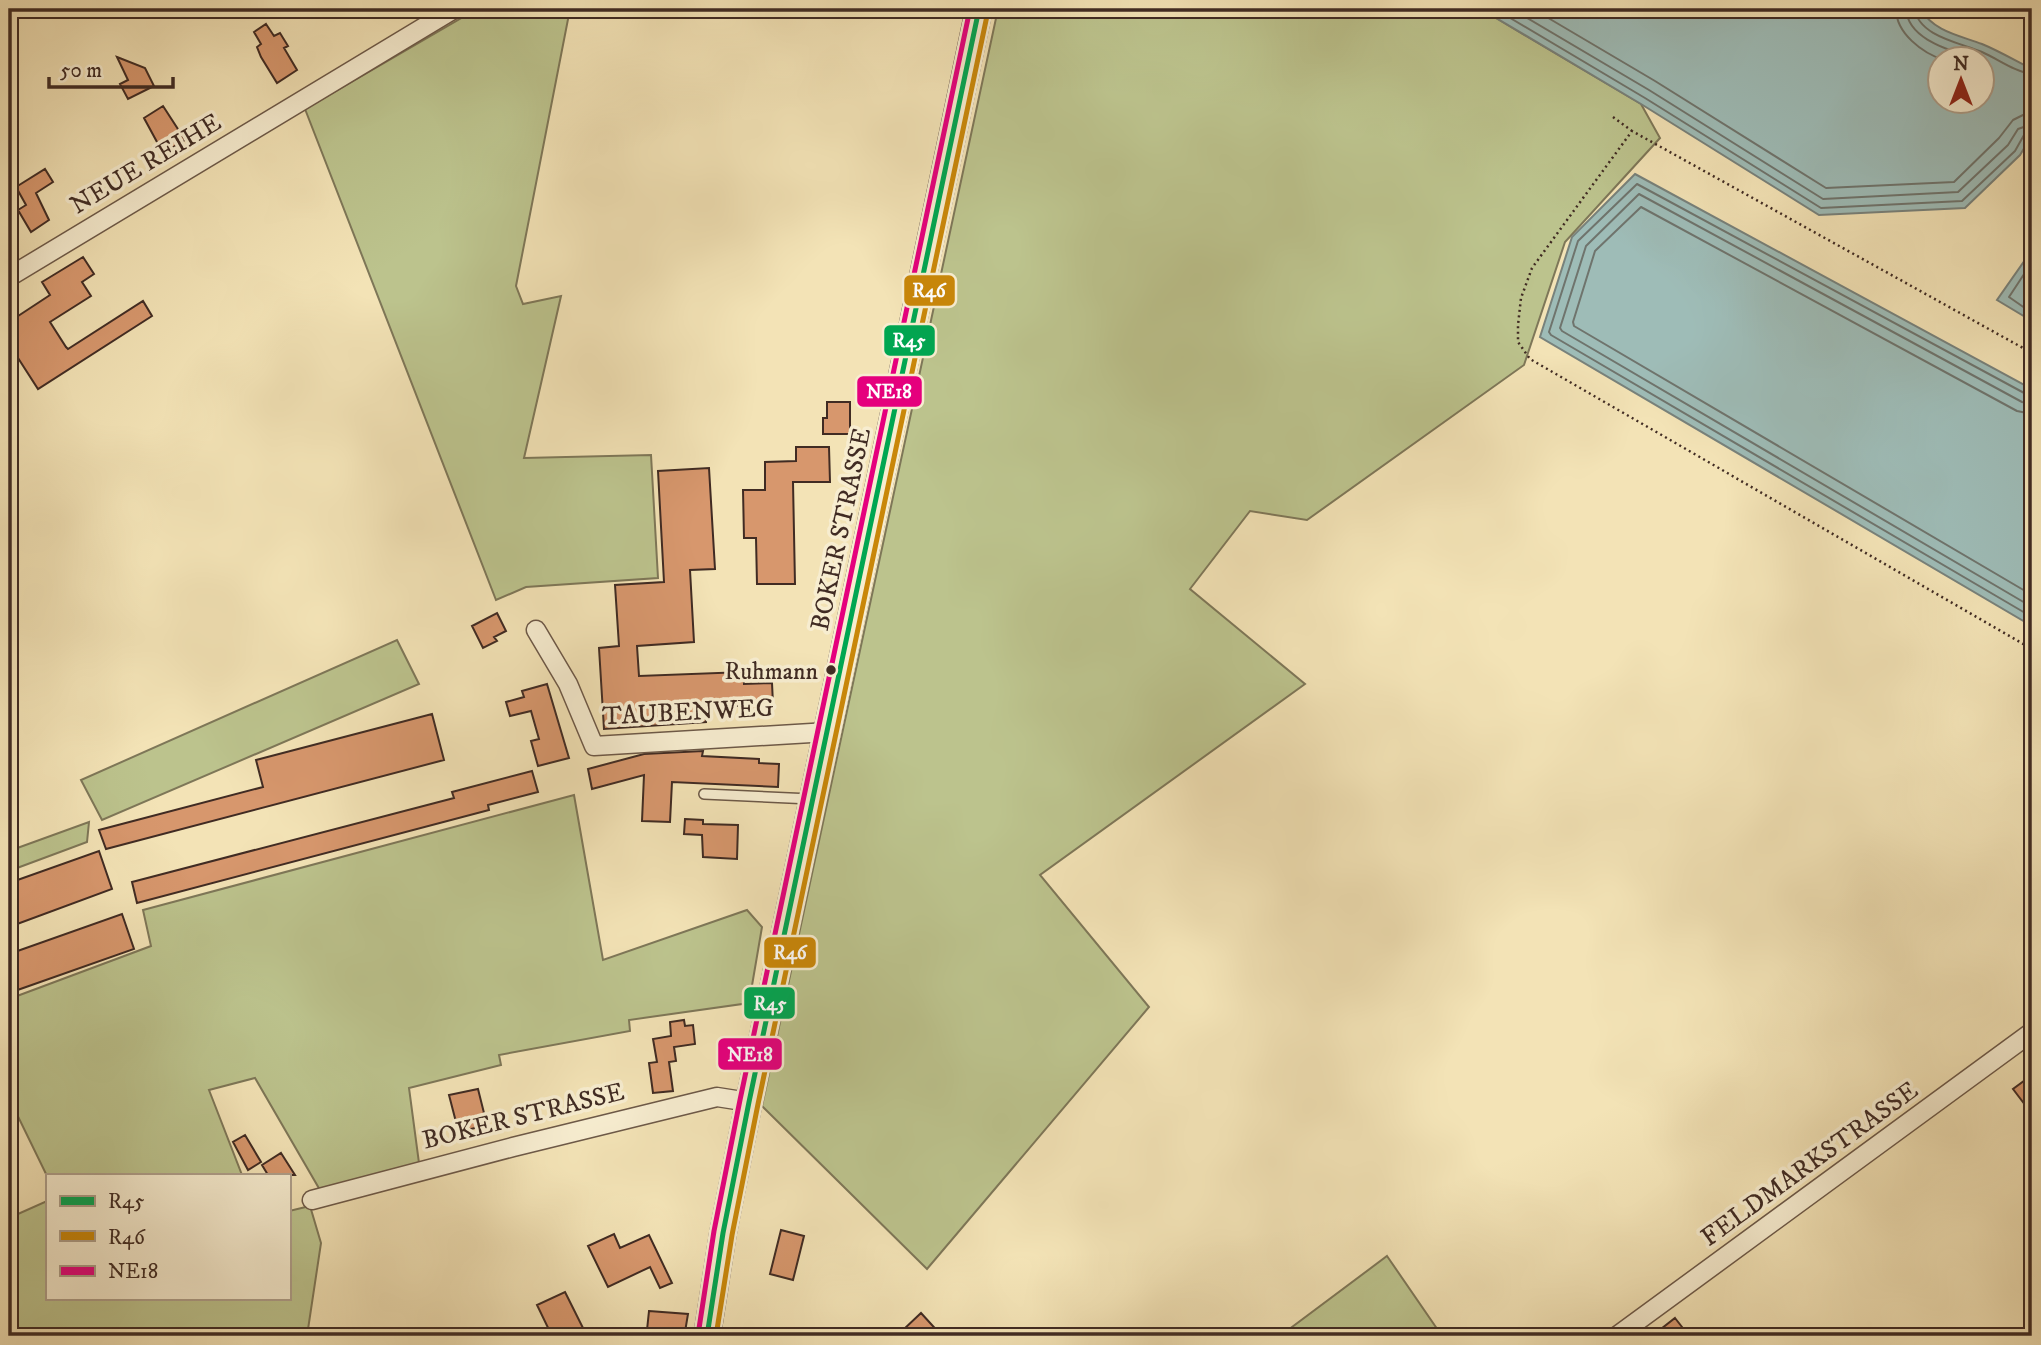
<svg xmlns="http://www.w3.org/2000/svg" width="2041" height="1345" font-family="'IM FELL DW Pica',serif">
<rect width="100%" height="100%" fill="#f3e3b6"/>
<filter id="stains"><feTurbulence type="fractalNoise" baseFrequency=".00286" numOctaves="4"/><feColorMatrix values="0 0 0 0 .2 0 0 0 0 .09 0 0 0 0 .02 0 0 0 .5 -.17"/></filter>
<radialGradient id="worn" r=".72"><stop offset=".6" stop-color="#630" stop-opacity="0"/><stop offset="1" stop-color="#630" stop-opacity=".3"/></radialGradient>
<path fill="#bcc38d" stroke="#7e7758" stroke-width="2" d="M477 9H570L516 286 523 304 561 296 524 458 651 455 658 578 526 587 496 600 305 109Z
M998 9H1481L1641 104 1660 138 1565 242 1524 365 1307 520 1250 511 1190 589 1305 684 1040 875 1149 1007 927 1269 762 1106Z
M397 640 419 684 102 820 81 780Z
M574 795 603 960 747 910 762 927 749 1003 629 1020 630 1031 499 1055 501 1065 409 1088 419 1163 320 1190 255 1078 209 1090 242 1175 47 1176 9 1098V999L151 946 143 910Z
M89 822 87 842 9 871V851Z
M47 1201V1298H289V1211L310 1206 321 1243 307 1336H9V1218Z
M1387 1256 1442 1336H1280Z"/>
<path fill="#9ebcb7" stroke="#78827c" stroke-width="2" fill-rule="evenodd" d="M1481 9H1920C1935 32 1958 35 1982 44 1999 51 2016 61 2032 69V135L2020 155 1965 208 1819 215 1641 104ZM1940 60H1982V102H1940Z
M1635 174 2032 389V626L1540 337 1572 237Z
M2032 250V321L1997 300Z"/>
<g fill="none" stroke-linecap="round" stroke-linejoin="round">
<path stroke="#6f746d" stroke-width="2" d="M1495 9 1645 98 1821 208 1962 201 2015 151 2024 135 2032 133
M1512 9 1649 90 1823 199 1958 192 2008 145 2018 129 2032 124
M1533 9 1655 81 1826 188 1954 182 1999 138 2013 120 2023 115 2032 114
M1896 9C1896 33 1922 53 1944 60
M1906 9C1908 41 1954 51 1978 60
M1915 9C1918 36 1961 43 1982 52 1998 59 2015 72 2032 74
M2032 262 2009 297 2032 313
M2032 395 2026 394 1637 184 1578 241 1549 332 1551 335 2032 617
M2032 404 2022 402 1639 194 1586 246 1560 328 1562 331 2032 607
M2032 414 2017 411 1641 207 1595 251 1573 322 1574 326 2032 595"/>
</g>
<path fill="#d7976d" stroke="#402b23" stroke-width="2" d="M266 24 274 36 280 33 288 46 284 48 297 70 277 83 261 57 257 47 261 44 254 32Z
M117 57 145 68 154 86 128 99 120 84 128 80Z
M163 106 185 140 163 153 144 118Z
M45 169 53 182 36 193 49 220 31 232 18 210 26 205 16 187Z
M83 257 94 274 82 282 91 296 50 322 66 347 68 349 143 301 152 316 38 389 9 344V322L50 295 42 282Z
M827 402H850V434H823V418H827Z
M796 447H829L830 482H793L795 584H757L756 538H744L743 490H765V462L796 461Z
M709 468 715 569 690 570 694 642 637 646 639 676 744 672V684L772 683 773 704H760V710L743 711 742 706H705L706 722 604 729 599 648 619 646 615 585 664 582 658 471Z
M497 613 506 631 494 637 497 641 483 648 472 626Z
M547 684 569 758 538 766 531 741 539 739 531 711 510 716 506 702 524 697 522 691Z
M432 714 444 760 106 849 99 830 263 787 256 760Z
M703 751 702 756 759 759V763L779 764 778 787 672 782 670 822 642 821 644 775 592 789 588 769 644 754Z
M532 771 538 792 488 805 489 810 137 903 132 882 454 798 452 792Z
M685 819 703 820V824L738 825 737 859 703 857 702 835 684 834Z
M99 851 112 889 9 927V883Z
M122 914 134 949 9 993V954Z
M684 1020 685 1026 693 1025 695 1044 674 1047 676 1061 669 1062 673 1091 653 1093 649 1063 657 1062 653 1039 671 1036 670 1022Z
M2032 1075V1114L2013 1089Z
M478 1089 487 1125 463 1131 461 1121 456 1122 449 1095Z
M245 1135 261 1162 248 1170 233 1142Z
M281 1153 295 1175H268L262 1165Z
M781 1230 804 1236 793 1280 770 1274Z
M614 1234 620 1248 649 1235 672 1283 660 1288 650 1267 608 1287 588 1246Z
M565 1292 587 1336H552L537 1305Z
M649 1311 688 1314 685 1332 647 1330Z
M921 1313 942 1336H910L904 1329Z
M1675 1318 1689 1336H1652Z"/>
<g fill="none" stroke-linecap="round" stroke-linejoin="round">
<g stroke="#6d5948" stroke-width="12">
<path id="service" d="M704 794 811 799"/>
</g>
<g stroke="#6d5948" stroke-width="21">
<path id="minor" d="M9 277 454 9
M536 630 568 684 594 746 828 732
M312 1200 513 1147 717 1097 749 1102
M1617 1336 2032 1032"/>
</g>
<g stroke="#402b23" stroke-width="28">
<path id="secondary" d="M707 1336 723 1233 749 1102 979 9"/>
</g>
<path stroke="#402b23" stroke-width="2.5" stroke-dasharray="2 3.5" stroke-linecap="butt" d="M2009 9 2032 23
M1613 117 1632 131
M2032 353 1632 131 1532 268 1521 298 1518 325V342L1530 359 2032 649"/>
<use href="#service" stroke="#f7edd0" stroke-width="9"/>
<use href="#minor" stroke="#f7edd0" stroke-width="18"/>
<use href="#secondary" stroke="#f7edd0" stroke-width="24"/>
<g stroke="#f7edd0" stroke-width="10">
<path id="bus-1" d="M707 1336 723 1233 749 1102 979 9"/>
</g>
<g stroke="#f7edd0" stroke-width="10">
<path id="bus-2" d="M716 1336 732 1235 758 1104 988 11"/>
</g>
<g stroke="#f7edd0" stroke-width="10">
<path id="bus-3" d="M698 1335 714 1231 740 1100 970 9"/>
</g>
<use href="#bus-1" stroke="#00a651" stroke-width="5"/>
<use href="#bus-2" stroke="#c98709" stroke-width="5"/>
<use href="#bus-3" stroke="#e5007d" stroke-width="5"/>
</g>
<circle fill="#402b23" stroke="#f7edd0" stroke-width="2.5" cx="831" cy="670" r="6"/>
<g text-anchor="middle" stroke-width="7" stroke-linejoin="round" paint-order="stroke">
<g font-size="24" fill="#402b23" stroke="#f7edd0" text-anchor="end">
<text x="818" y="679">Ruhmann</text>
</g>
<g font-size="26" fill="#402b23" stroke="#f7edd0">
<text transform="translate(145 163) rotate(-31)" y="9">NEUE REIHE</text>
<text transform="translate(840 529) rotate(-78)" y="9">BOKER STRASSE</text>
<text transform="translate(688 711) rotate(-3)" y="9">TAUBENWEG</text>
<text transform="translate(523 1115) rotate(-14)" y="9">BOKER STRASSE</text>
<text transform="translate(1809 1163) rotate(-36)" y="9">FELDMARKSTRASSE</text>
</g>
</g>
<g stroke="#f7edd0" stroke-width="2.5">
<rect x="903" y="274" width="53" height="33" rx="7" fill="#c98709"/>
<rect x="883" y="324" width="53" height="33" rx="7" fill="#00a651"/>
<rect x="856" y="375" width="67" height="33" rx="7" fill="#e5007d"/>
<rect x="763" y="936" width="54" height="33" rx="7" fill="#c98709"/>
<rect x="743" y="986" width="53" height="34" rx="7" fill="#00a651"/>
<rect x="717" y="1037" width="66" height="34" rx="7" fill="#e5007d"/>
</g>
<g font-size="19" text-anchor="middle" font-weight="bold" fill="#fff">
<text x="929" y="297">R46</text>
<text x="909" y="347">R45</text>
<text x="889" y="398">NE18</text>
<text x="790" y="959">R46</text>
<text x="770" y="1010">R45</text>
<text x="750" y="1061">NE18</text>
</g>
<rect width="2041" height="1345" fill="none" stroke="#f3e3b6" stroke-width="35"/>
<rect x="10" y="10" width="2020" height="1324" fill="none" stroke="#402b23" stroke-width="3.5"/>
<rect x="18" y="18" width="2006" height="1310" fill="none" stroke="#402b23" stroke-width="2"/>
<rect x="46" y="1174" width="245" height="126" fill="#f7edd0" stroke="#ae9f8b" stroke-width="2"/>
<rect x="60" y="1196" width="35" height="10" fill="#00a651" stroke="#ae9f8b" stroke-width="2"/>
<text x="108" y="1208" font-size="21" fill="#402b23">R45</text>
<rect x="60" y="1231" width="35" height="10" fill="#c98709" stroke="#ae9f8b" stroke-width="2"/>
<text x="108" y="1244" font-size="21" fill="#402b23">R46</text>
<rect x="60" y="1266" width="35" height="10" fill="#e5007d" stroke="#ae9f8b" stroke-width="2"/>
<text x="108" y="1278" font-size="21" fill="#402b23">NE18</text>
<g transform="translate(1961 80)"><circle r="33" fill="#f7edd0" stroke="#ae9f8b" stroke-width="2"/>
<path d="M0-5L12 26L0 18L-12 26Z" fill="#8f2418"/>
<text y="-10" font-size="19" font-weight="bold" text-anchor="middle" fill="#402b23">N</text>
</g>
<path d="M49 77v10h124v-10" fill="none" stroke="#402b23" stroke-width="3.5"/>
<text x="60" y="77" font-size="21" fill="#402b23" stroke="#f7edd0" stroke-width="5" paint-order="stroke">50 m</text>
<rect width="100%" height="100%" filter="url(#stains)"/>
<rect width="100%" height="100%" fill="url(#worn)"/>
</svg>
